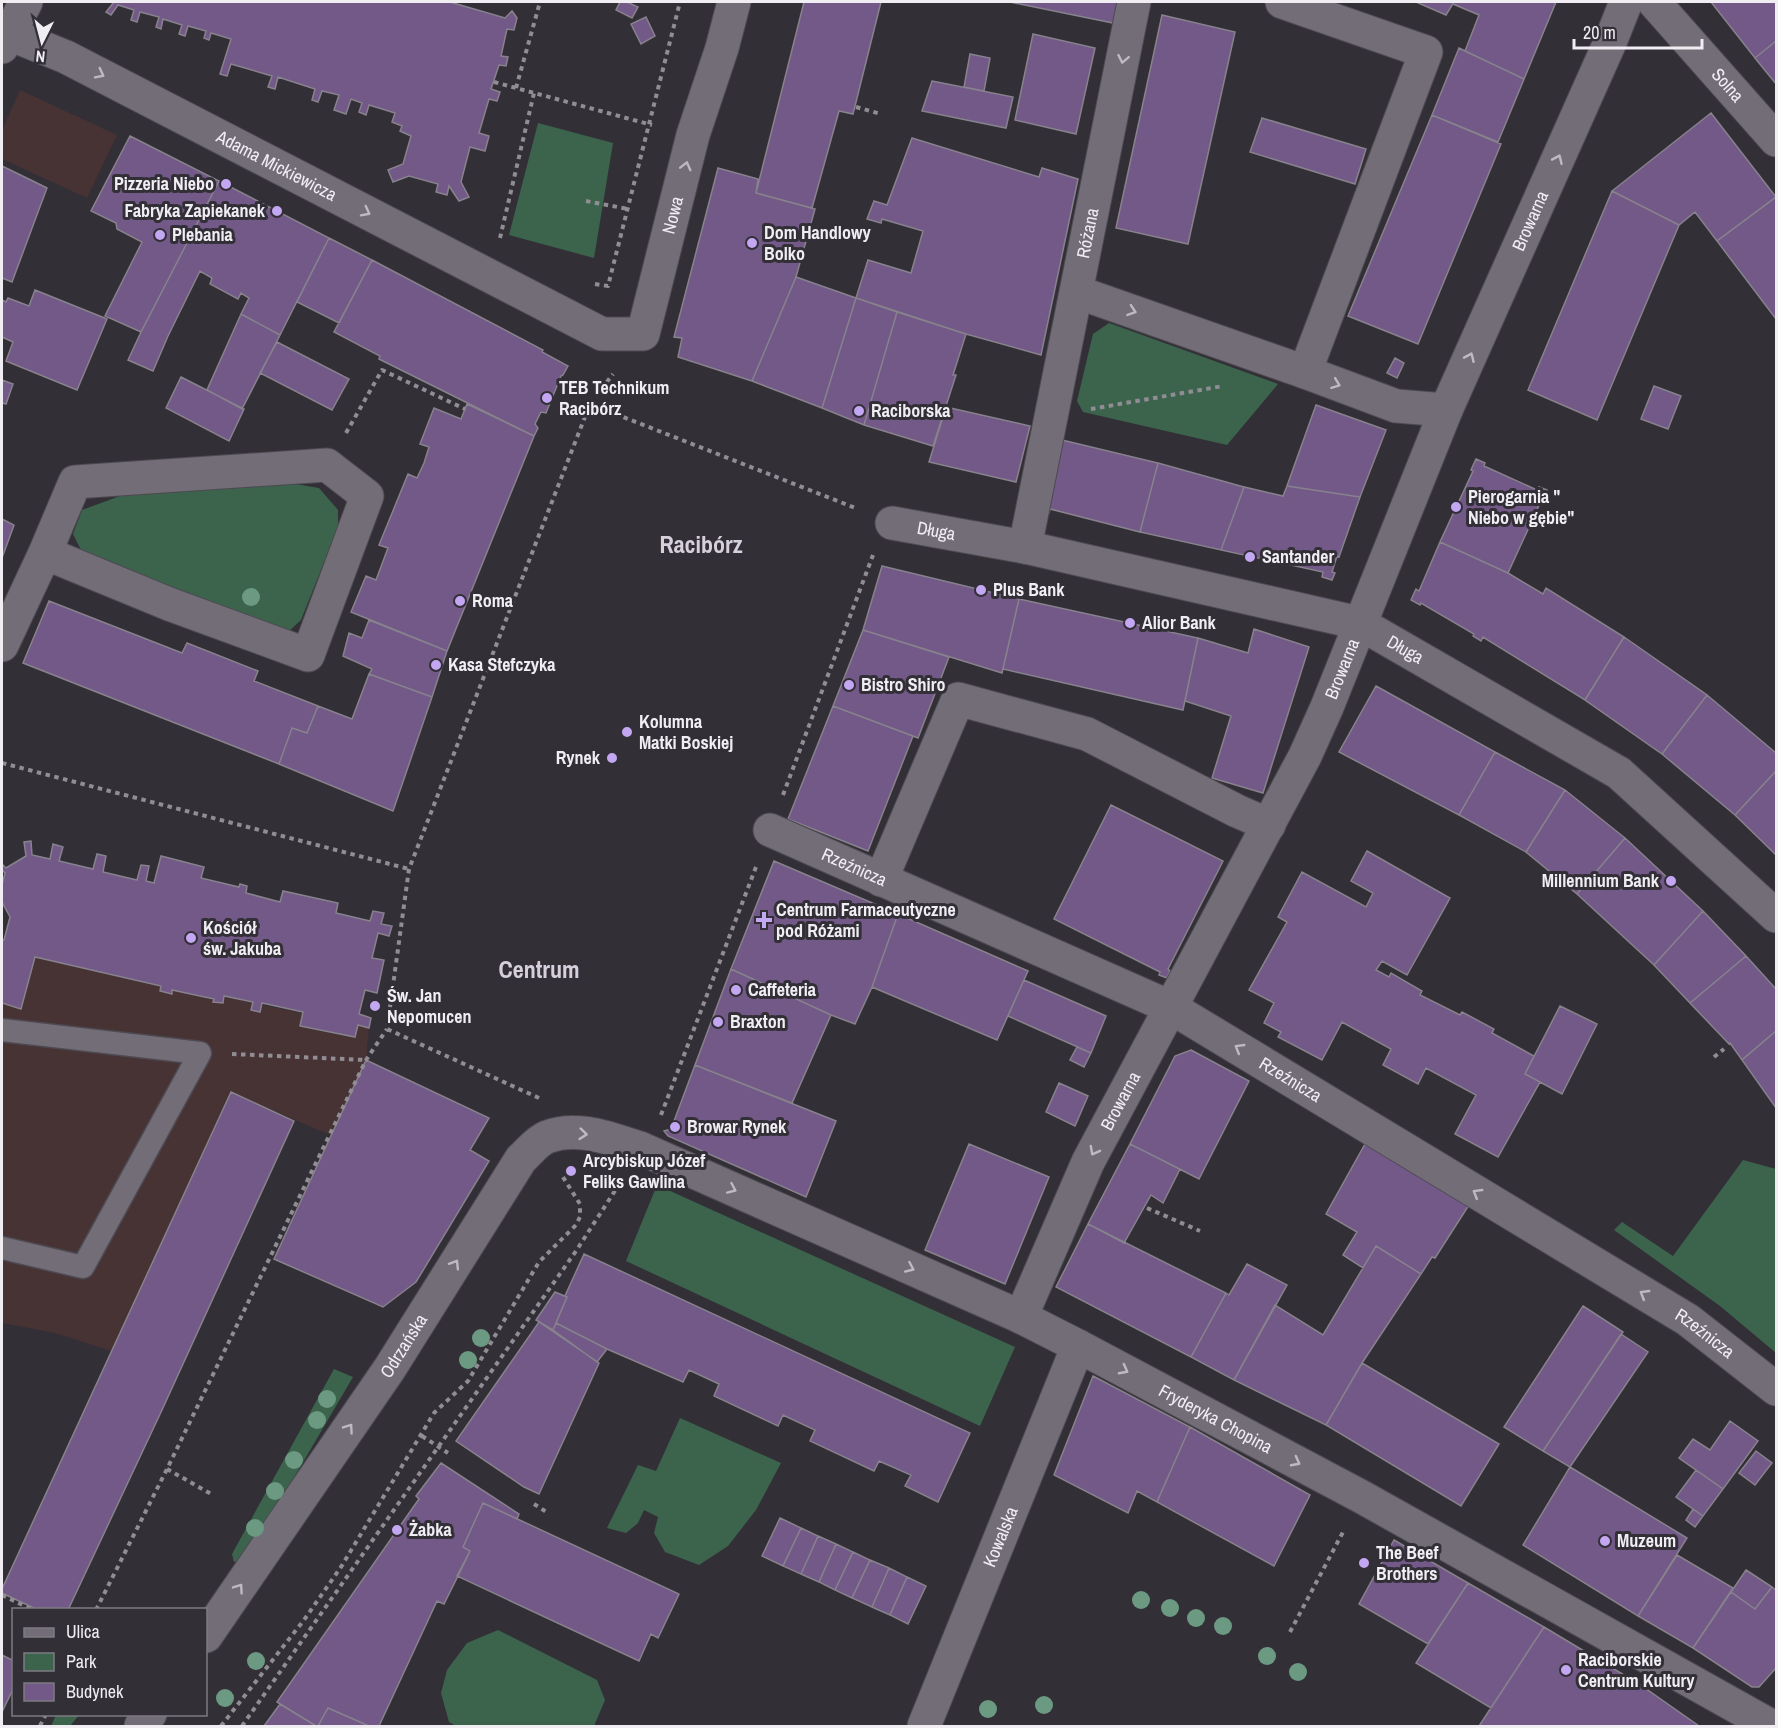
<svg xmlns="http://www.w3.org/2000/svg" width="1778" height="1728" font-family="'Archivo Narrow',sans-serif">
<rect width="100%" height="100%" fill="#332f37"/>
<path fill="#473234" d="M20 90 117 135 87 198 2 159V130Z
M36 957 161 986 213 1000V1002L223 1003 225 997 252 1002V1011L260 1013 262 1005 302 1013 300 1026 352 1037 355 1038 358 1025 369 1028 366 1060 330 1135 230 1092 111 1351 55 1333 2 1323V1003L22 1008Z"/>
<path fill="#3c644d" d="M538 123 613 143 594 258 509 235Z
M1109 323 1278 384 1227 445 1083 412 1077 401 1093 334Z
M295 484 319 488 338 510V527L301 620 286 634 100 564 81 550 73 534 82 510 120 496Z
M1743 1160 1776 1169V1353L1720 1306 1614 1230 1622 1222 1673 1256Z
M657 1185 1015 1347 980 1426 626 1261Z
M334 1369 353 1377 245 1561 234 1562 232 1554Z
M680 1418 781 1463 756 1510 728 1546 699 1565 665 1552 654 1533 658 1517 644 1510 638 1523 626 1533 607 1528 638 1465 656 1471Z
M498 1630 597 1680 605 1700 594 1726H456L449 1722 441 1693 447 1670 467 1643Z
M56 1715V1714L79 1715 70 1726H51Z"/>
<path fill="#725988" stroke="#87828c" stroke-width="1.5" d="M114 2H450L505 18 512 11 517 18 514 30 507 29 501 56 508 57 506 66 499 65 491 89 500 92 497 101 489 99 479 133 489 136 485 151 470 147 461 182 469 197 459 201 449 186 447 195 436 192 438 184 409 176 393 182 388 170 403 164 411 136 400 131 402 126 392 122 395 113 369 105 366 115 359 112 362 103 351 99 346 114 334 110 339 95 322 91 318 102 312 100 315 89 278 77 275 89 268 87 272 76 231 64 227 76 220 74 231 39 211 33 209 40 204 38 206 31 188 26 185 36 179 34 182 25 163 19 161 29 156 27 159 17 140 12 137 22 131 20 134 10 118 5 111 15 106 12Z
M620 2H627L638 7 632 18 616 10Z
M804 2H881L853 114 839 111 812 208 756 193Z
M1010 2H1122L1118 24Z
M1416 2H1454L1446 15Z
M1454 2H1556L1524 79 1465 51 1479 15 1453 4Z
M1711 2H1776V41L1755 58Z
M1162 15 1235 32 1188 244 1116 228Z
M646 17 655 36 641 44 631 24Z
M1033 34 1095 48 1076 134 1015 120Z
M1776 41V84L1755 58Z
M1459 48 1524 79 1498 142 1432 115Z
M970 54 990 58 984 91 964 87Z
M932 81 1013 97 1006 128 922 111Z
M1711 113 1776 197 1717 241 1695 212 1679 225 1612 191Z
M1432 115 1501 144 1418 344 1348 316Z
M1262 118 1366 149 1355 184 1250 152Z
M130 136 219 181 141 332 105 316 142 242 117 229 116 223 91 211Z
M912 138 1039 177 1042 168 1078 179 1041 355 966 334 856 298 868 260 911 273 923 231 882 219 881 223 867 219 874 201 887 205Z
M2 166 47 188 12 282 2 278Z
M718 168 758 179 756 193 815 209 796 277 752 381 678 357 682 338 674 337Z
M219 181 329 238 280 335 241 314 249 298 241 293 238 299 210 284 212 278 200 271 168 336 153 371 128 360 141 332Z
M1612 191 1679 225 1597 420 1528 390Z
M1776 197V319L1717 241Z
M329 238 372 260 339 323 297 302Z
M372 260 543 350 542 352 568 366 563 375 561 376 546 413 541 412 535 424 538 428 534 436 379 359 380 356 334 332Z
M796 277 856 298 822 408 752 381Z
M35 290 107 319 77 390 6 361 13 342 2 337V300L6 302 8 298 29 306Z
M856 298 897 312 864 425 822 408Z
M897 312 966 334 953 375H956L933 446 864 425Z
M241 314 280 335 242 409 207 390Z
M277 342 349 379 332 410 260 373Z
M1395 358 1404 363 1397 378 1387 373Z
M181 377 244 409 229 441 166 408Z
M2 380 13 384 6 404 2 403Z
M1654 386 1681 396 1668 429 1641 419Z
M467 404 534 436 447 651 351 612 366 576 376 580 388 548 379 545 408 474 417 478 424 463 429 447 420 444 434 408 461 419Z
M1316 405 1386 430 1360 497 1287 486Z
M946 407 1030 426 1016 482 929 462Z
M1062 440 1158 463 1140 532 1050 509 1049 513 1041 511Z
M1476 459 1485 463 1484 466 1537 490 1539 487 1547 490 1543 502 1541 501 1508 573 1440 542 1473 471 1471 470Z
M1158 463 1244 487 1221 550 1140 532Z
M1287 486 1360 497 1339 557 1337 556 1332 572 1335 573 1332 580 1322 577 1323 572 1221 550 1244 487 1283 496Z
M2 519 14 525 2 558Z
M1440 542 1508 573 1543 594 1546 588 1624 637 1585 700 1483 637 1481 641 1473 636 1474 634 1421 603 1420 605 1411 600 1416 589 1419 591Z
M882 566 1019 599 1002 673 863 630Z
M1019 599 1198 638 1183 710 1003 669Z
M49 601 182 653 187 643 258 671 254 681 318 706 307 733 292 728 279 764 23 663Z
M369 620 447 651 432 697 369 674 372 669 343 656 349 633 362 638Z
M1254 629 1309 647 1263 793 1212 778 1231 716 1185 701 1198 638 1248 653Z
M863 630 949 657 918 738 833 706Z
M1624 637 1707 695 1662 754 1585 700Z
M369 674 432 697 393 811 279 764 292 728 307 733 318 706 352 719Z
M1376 686 1495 752 1459 815 1339 752Z
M1707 695 1776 753V771L1735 815 1662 754Z
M833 706 913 736 868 851 788 819Z
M1495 752 1565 790 1526 852 1459 815Z
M1776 771V855L1735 815Z
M1565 790 1625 838 1577 894 1526 852Z
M1111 805 1223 861 1168 969 1170 971 1167 978 1159 975 1160 972 1054 919Z
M1625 838 1703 911 1654 965 1577 894Z
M31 841 32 855 50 859 53 844 63 847 59 861 93 869 97 854 106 856 103 872 137 880 141 865 149 866 146 881 154 883 161 856 204 867 201 878 239 887 240 884 247 886 246 893 280 902 283 891 338 903 336 913 370 921 373 911 384 913 381 924 392 926 389 936 378 933 372 958 384 960 377 993 365 990 359 1014 371 1018 369 1028 358 1025 355 1037 300 1026 303 1012 262 1003 260 1012 251 1010 253 1002 224 996 223 1003 213 1002 214 999 172 990V994L160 991 161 986 35 957 21 1009 2 1003V940H4L10 917 2 902V885L5 873 2 870V864L6 868 26 856 24 842Z
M1367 851 1450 898 1407 975 1382 961 1376 970 1389 977 1391 973 1422 991 1420 995 1460 1015 1462 1012 1494 1029 1492 1033 1534 1056 1525 1074 1540 1082 1498 1157 1455 1134 1476 1095 1426 1068 1418 1084 1383 1065 1391 1049 1342 1022 1322 1060 1278 1037 1281 1032 1264 1023 1274 1003 1249 990 1287 922 1278 917 1302 872 1366 907 1373 893 1351 881Z
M774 861 898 914 872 987 855 1024 831 1015 731 969Z
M1703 911 1746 956 1690 1003 1654 965Z
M898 914 1028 971 997 1040 872 987Z
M1746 956 1776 989V1031L1742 1060 1730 1043 1729 1044 1690 1003Z
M731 969 831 1015 792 1103 695 1065Z
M1024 980 1106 1016 1091 1053 1008 1016Z
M1560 1006 1597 1024 1562 1094 1525 1074Z
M1776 1031V1108L1742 1060Z
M1077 1047 1091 1053 1084 1067 1070 1060Z
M1191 1050 1249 1081 1199 1179 1130 1144 1175 1056Z
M366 1060 489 1118 470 1150 489 1161 416 1282 383 1307 274 1259Z
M695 1065 836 1121 806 1197 668 1136 664 1131 671 1129Z
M1059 1083 1088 1096 1075 1126 1046 1112Z
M231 1092 294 1121 162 1410 68 1610H38L2 1593V1589Z
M969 1144 1049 1177 1005 1284 925 1250Z
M1130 1144 1180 1169 1163 1203 1151 1195 1124 1243 1088 1224Z
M1365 1144 1469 1205 1435 1258 1432 1257 1421 1274 1376 1246 1363 1268 1343 1255 1357 1232 1326 1214Z
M1088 1224 1226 1293 1191 1357 1056 1287Z
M1376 1246 1421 1274 1362 1363 1326 1425 1234 1380 1275 1305 1323 1335Z
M584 1254 970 1433 938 1502 905 1486 911 1475 879 1461 874 1471 810 1441 815 1430 783 1415 778 1426 714 1396 719 1384 689 1370 683 1382 607 1349 556 1323 567 1297 565 1296Z
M1247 1264 1287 1285 1234 1380 1191 1357 1226 1293 1229 1295Z
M555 1292 567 1297 553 1330 536 1320Z
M1583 1306 1623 1332 1543 1451 1504 1427Z
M539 1322 599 1363 539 1494 524 1487 456 1441Z
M556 1323 607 1349 597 1362 553 1330Z
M1621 1334 1648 1352 1570 1467 1543 1451Z
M1362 1363 1499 1444 1461 1506 1326 1425Z
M1093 1376 1190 1427 1157 1502 1137 1491 1128 1513 1054 1475Z
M1730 1421 1758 1441 1723 1489 1679 1458 1693 1439 1710 1450Z
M1190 1427 1310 1495 1274 1566 1157 1502Z
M1756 1451 1772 1463 1755 1485 1739 1473Z
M441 1463 519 1514 517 1519 483 1503 463 1547 470 1551 458 1576 444 1604 437 1601 379 1726H369L328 1708 318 1726H316L277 1702 414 1506 419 1499 416 1496Z
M1570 1467 1687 1538 1638 1616 1523 1545Z
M1696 1470 1723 1489 1703 1516 1676 1497Z
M483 1503 679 1594 658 1638 651 1634 639 1661 457 1576 470 1551 463 1547Z
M1693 1509 1703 1516 1695 1527 1686 1520Z
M780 1518 801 1528 783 1566 762 1556Z
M801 1528 818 1536 801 1574 783 1566Z
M818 1536 836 1544 819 1582 801 1574Z
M1394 1540 1468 1583 1428 1644 1359 1604Z
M836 1544 853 1552 835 1590 819 1582Z
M853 1552 870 1560 852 1598 835 1590Z
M1677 1555 1733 1588 1693 1648 1638 1616Z
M870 1560 889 1568 872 1607 852 1598Z
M889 1568 907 1577 890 1615 872 1607Z
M1746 1570 1772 1587 1755 1609 1731 1592Z
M907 1577 926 1586 908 1624 890 1615Z
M1468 1583 1544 1627 1491 1708 1416 1663Z
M1772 1587 1776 1590V1668L1759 1687H1752L1693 1648 1731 1592 1755 1609Z
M1544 1627 1639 1684 1699 1726H1479Z
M2 1655 14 1661V1687L2 1712Z
M280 1704 316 1726H264Z
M328 1708 369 1726H318Z"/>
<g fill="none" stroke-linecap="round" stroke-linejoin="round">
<g stroke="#4e4a52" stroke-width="25">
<path id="lane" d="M2 1030 200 1053 83 1267 2 1248"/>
</g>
<g stroke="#4e4a52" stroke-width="35">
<g id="street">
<path d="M1282 2 1426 52 1305 372"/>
<path id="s1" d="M1654 2 1776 140"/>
<path id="s2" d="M2 31 66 57 602 334H643L693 135 722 48 734 2"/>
<path d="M2 47 26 2"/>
<path d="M1077 292 1305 372 1396 406 1446 410"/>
<path id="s3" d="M892 523 1025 547 1359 623 1619 773 1776 916"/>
<path id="s4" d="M1025 547 1134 2"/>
<path d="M2 645 45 553 75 482 327 465 367 496 308 655 169 604 45 553"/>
<path id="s5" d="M770 830 1170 1007 1688 1320 1776 1389"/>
<path d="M881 880 958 699 1087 734 1237 811 1269 825"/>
<path id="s6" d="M1021 1317 1088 1162 1305 756 1327 707 1446 410 1611 40 1626 2"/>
<path id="s7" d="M206 1636 390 1368 521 1159C529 1152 537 1141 547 1137 577 1125 611 1139 640 1148L1021 1317 1078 1346 1362 1497 1771 1726"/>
<path d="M141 1726 150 1714"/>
<path id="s8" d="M924 1726 1078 1346"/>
</g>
</g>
<path stroke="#908d94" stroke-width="4" stroke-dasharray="4.5 4.5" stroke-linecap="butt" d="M494 82 652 125
M516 88 540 2
M856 107 881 114
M586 201 628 209
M500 238 534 93
M595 284 608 286 680 2
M590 404 858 509
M1091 409 1223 386
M346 433 382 370 465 409
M2 763 409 869
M783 795 873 555
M232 1054 366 1060
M1714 1057 1724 1049
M539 1098 387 1029 409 869 590 404 613 374
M661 1115 756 867
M1147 1208 1200 1231
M422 1436 448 1453
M167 1469 213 1495
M534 1504 548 1513
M2 1595 33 1610
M96 1610 167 1469 366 1060 387 1029
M1290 1632 1343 1532
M40 1726 46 1714
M221 1726 304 1620 341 1567 434 1413 468 1381 539 1262 576 1225 580 1217V1204L561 1174
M242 1726 576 1251 620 1183"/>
<use href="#lane" stroke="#726d77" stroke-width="22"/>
<use href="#street" stroke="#726d77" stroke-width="33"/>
</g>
<g fill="#6c9981">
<circle cx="251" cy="597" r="9"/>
<circle cx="481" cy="1338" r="9"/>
<circle cx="468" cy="1360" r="9"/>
<circle cx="327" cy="1399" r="9"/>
<circle cx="317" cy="1420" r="9"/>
<circle cx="294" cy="1460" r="9"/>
<circle cx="275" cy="1491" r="9"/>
<circle cx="255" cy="1528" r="9"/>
<circle cx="1141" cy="1600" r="9"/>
<circle cx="1170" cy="1608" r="9"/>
<circle cx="1196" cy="1618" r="9"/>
<circle cx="1223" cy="1626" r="9"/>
<circle cx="1267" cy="1656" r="9"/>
<circle cx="256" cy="1661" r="9"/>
<circle cx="1298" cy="1672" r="9"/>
<circle cx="225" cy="1698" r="9"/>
<circle cx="1044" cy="1705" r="9"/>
<circle cx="988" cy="1709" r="9"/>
</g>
<defs><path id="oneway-chevron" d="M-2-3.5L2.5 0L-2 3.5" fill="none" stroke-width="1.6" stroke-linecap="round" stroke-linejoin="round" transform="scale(1.5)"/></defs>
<g stroke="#bebac1">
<use href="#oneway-chevron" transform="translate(1123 59) rotate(101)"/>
<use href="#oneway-chevron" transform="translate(100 74) rotate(27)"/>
<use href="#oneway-chevron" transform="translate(1558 159) rotate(-66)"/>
<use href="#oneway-chevron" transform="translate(686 166) rotate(-76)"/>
<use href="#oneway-chevron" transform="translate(366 212) rotate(27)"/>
<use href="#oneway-chevron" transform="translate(1132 311) rotate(19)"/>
<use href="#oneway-chevron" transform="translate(1470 357) rotate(-66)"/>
<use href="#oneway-chevron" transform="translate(1336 384) rotate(21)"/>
<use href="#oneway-chevron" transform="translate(1239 1048) rotate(-149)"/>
<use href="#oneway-chevron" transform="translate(583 1134) rotate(6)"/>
<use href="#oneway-chevron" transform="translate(1094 1151) rotate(118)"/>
<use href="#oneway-chevron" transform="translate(732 1189) rotate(24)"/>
<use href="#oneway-chevron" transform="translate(1477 1193) rotate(-149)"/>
<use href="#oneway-chevron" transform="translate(455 1264) rotate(-58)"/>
<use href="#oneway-chevron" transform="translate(910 1268) rotate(24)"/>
<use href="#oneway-chevron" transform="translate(1644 1294) rotate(-149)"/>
<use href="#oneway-chevron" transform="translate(1124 1370) rotate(28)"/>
<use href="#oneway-chevron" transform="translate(349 1428) rotate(-55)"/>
<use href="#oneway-chevron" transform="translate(1296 1462) rotate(28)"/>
<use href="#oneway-chevron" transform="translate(239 1588) rotate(-55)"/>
</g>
<g fill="#c3a7f2" stroke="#332f37" stroke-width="2">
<circle cx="226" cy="184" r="6"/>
<circle cx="277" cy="211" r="6"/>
<circle cx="160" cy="235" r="6"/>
<circle cx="752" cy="243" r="6"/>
<circle cx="547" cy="398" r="6"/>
<circle cx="859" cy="411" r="6"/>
<circle cx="1456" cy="507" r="6"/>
<circle cx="1250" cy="557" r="6"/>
<circle cx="981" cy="590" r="6"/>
<circle cx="460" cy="601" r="6"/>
<circle cx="1130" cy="623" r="6"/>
<circle cx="436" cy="665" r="6"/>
<circle cx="849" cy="685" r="6"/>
<circle cx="627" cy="732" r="6"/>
<circle cx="612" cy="758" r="6"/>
<circle cx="1671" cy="881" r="6"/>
<path d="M761 911h6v6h6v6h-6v6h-6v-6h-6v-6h6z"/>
<circle cx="191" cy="938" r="6"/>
<circle cx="736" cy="990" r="6"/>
<circle cx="375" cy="1006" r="6"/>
<circle cx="718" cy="1022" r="6"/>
<circle cx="675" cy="1127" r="6"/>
<circle cx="571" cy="1171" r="6"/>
<circle cx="397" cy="1530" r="6"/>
<circle cx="1605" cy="1541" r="6"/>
<circle cx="1364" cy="1563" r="6"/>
<circle cx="1566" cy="1670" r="6"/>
</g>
<g text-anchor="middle" stroke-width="6" stroke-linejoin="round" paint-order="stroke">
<g font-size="18" fill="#f0edf3" stroke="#332f37">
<text dy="6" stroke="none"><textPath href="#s1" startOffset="111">Solna</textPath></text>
<text dy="6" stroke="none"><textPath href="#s2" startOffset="306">Adama Mickiewicza</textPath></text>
<text dy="6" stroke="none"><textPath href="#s2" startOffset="836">Nowa</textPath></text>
<text dy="6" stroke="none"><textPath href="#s6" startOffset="1210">Browarna</textPath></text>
<text dy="6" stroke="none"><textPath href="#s4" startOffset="320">Różana</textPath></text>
<text dy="6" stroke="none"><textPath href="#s3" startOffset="45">Długa</textPath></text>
<text dy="6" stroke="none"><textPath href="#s3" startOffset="531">Długa</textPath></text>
<text dy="6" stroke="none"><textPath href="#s6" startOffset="724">Browarna</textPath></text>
<text dy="6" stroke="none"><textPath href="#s5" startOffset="92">Rzeźnicza</textPath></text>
<text dy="6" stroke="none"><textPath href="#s5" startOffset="578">Rzeźnicza</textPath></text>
<text dy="6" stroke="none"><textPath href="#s6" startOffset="238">Browarna</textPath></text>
<text dy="6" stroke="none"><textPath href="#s5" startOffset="1064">Rzeźnicza</textPath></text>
<text dy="6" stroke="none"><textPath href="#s7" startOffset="351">Odrzańska</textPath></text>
<text dy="6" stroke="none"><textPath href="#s7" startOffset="1338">Fryderyka Chopina</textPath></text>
<text dy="6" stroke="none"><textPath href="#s8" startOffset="204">Kowalska</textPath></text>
</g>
<g font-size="18" font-weight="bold" fill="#f0edf3" stroke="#332f37" text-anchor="start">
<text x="214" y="190" text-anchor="end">Pizzeria Niebo</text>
<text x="265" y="217" text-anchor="end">Fabryka Zapiekanek</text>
<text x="764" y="239">Dom Handlowy<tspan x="764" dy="21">Bolko</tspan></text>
<text x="172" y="241">Plebania</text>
<text x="559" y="394">TEB Technikum<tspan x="559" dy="21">Racibórz</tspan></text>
<text x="871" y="417">Raciborska</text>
<text x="1468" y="503">Pierogarnia "<tspan x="1468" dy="21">Niebo w gębie"</tspan></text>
<text x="1262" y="563">Santander</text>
<text x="993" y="596">Plus Bank</text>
<text x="472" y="607">Roma</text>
<text x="1142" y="629">Alior Bank</text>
<text x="448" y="671">Kasa Stefczyka</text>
<text x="861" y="691">Bistro Shiro</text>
<text x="639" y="728">Kolumna<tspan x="639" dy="21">Matki Boskiej</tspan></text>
<text x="600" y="764" text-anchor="end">Rynek</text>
<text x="1659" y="887" text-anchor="end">Millennium Bank</text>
<text x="776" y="916">Centrum Farmaceutyczne<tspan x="776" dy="21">pod Różami</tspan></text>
<text x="203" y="934">Kościół<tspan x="203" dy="21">św. Jakuba</tspan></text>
<text x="748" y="996">Caffeteria</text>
<text x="387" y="1002">Św. Jan<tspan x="387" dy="21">Nepomucen</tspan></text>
<text x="730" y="1028">Braxton</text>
<text x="687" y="1133">Browar Rynek</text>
<text x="583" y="1167">Arcybiskup Józef<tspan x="583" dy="21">Feliks Gawlina</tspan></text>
<text x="409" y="1536">Żabka</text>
<text x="1617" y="1547">Muzeum</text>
<text x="1376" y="1559">The Beef<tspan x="1376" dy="21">Brothers</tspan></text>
<text x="1578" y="1666">Raciborskie<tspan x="1578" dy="21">Centrum Kultury</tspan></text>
</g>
<g font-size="24" font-weight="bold" fill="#d5d0db" stroke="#332f37">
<text x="701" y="553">Racibórz</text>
<text x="539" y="978">Centrum</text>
</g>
</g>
<rect width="1778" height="1728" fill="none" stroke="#f0edf3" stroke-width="6"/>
<rect x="12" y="1608" width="195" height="108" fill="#332f37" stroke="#7f7b82" stroke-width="1.5"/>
<rect x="24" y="1628" width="30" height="9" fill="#726d77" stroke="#7f7b82" stroke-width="1.5"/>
<text x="66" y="1638" font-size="18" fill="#f0edf3">Ulica</text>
<rect x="24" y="1653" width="30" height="18" fill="#3c644d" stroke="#7f7b82" stroke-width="1.5"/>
<text x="66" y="1668" font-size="18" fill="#f0edf3">Park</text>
<rect x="24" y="1683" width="30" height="18" fill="#725988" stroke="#7f7b82" stroke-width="1.5"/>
<text x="66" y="1698" font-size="18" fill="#f0edf3">Budynek</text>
<g transform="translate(42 42) rotate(186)" stroke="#332f37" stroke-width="4.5" paint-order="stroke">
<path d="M0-4.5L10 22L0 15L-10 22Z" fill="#f0edf3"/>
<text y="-9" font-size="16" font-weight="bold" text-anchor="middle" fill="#f0edf3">N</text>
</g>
<path d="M1574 39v9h128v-9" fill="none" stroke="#f0edf3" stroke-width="3"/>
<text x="1583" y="39" font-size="18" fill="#f0edf3" stroke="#332f37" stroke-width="4.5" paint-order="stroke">20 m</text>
</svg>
